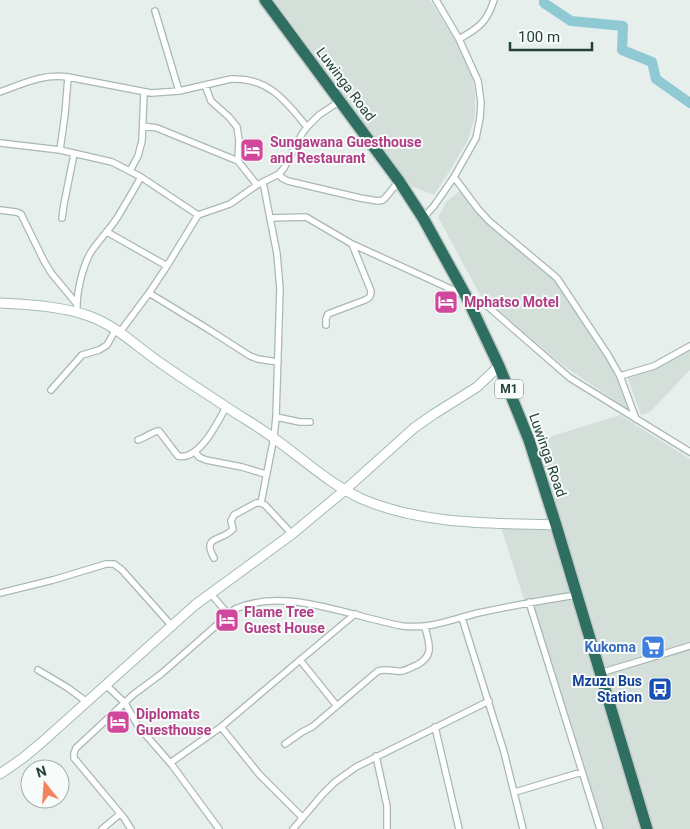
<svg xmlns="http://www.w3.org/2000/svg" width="690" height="829" font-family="Roboto,sans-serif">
<rect width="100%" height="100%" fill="#e6efeb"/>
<path fill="#d4dfda" d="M274 0H430L461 49 472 76 475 92V116L468 140 451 169 434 195 411 186Z
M462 189 482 218 554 279 613 370 630 411 564 366 480 295 438 217 447 201Z
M690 348V370L650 412 641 415 627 376Z
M620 415 690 459V829H597L500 524H559L533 442Z"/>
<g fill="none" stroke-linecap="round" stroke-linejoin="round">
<path stroke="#8ec9d4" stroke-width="10" d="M544 0V3L571 21 623 26 622 50 652 62 656 79 690 103"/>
<g stroke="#a8b8b2" stroke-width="8">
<path id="street" d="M155 11 179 91
M459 39C479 28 487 22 494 0
M205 85 211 101 229 117 237 127 239 140 238 161
M0 92C22 84 44 73 68 77
M143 126 157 128 238 161 257 185
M0 143 60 150 112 162 141 177 198 215 230 204 257 185 279 174 284 168 302 134 307 127 319 115 340 101
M60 150 65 114 68 77 151 93 179 91 231 79C268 77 286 101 307 127
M130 171 138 156 142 141 144 93
M279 174 282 178 288 181 360 198 378 201 383 200 386 197 399 181
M454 177 478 209 489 221 557 278 608 355 620 376 636 419
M0 210 16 212 21 214 44 261 52 274 76 303
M62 218 64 204 74 154
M270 218 306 217 352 244 462 294
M423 218 434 206 454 177 476 138 480 118 481 102 478 81 459 39 436 0
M107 232 167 266
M149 293 208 329 250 356 258 359 278 362
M470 304 479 303 485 304 570 378 690 452
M77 312C76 295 82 267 91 252 99 240 109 230 117 218 125 205 133 191 141 177
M326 325V319L328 314 365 300C369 298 371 297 371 291L352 244
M120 332 149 293 167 266 198 215
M620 376 654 366 690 346
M51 390 82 355 99 350 107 345 116 329
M276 417 300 422H310
M138 440C145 438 153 431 159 431L178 456C199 461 218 422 226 407
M195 452 199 457 206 460 242 467 265 474
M261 503 274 437 276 417 280 289 277 254 263 182
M214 558C201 535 222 542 233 529L231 521 234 515 256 503H261L265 505 292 534
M0 593 53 580 106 564H114L122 570 171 625
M210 593 229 615
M529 602 600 829
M462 618 504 752 523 829
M300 660 337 706
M38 670 68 688 87 702
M600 673 690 646
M106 685 125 703 138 726 172 765 219 829
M221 727 259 774 302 817
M435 727 459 829
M285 744 302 732 312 727 378 671C388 668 393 672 402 671 407 670 412 667 417 665 435 655 429 644 425 627
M376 756 387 806V829
M170 763 221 727 300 660 355 614
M515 792 582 772
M102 829 120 814
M131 829 124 818 74 758V753L76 748 134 694 161 674 235 609C274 592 318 605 357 615 372 619 387 623 402 626 432 629 450 620 478 613 511 606 543 600 577 595
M293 829 322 795 335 782 356 767 489 701"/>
</g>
<g stroke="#a4bbb3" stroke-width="11">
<path id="secondary" d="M0 303C30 305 61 306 89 316 117 326 137 347 162 364 185 380 210 396 234 412 248 421 262 429 275 439 303 459 331 485 362 499 423 525 491 523 556 525
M0 774 23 758 41 743 195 605 292 534 345 490 414 428 434 414 477 387 499 366"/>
</g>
<g stroke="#c2cac8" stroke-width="14">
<path id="highway" d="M265 0 399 181 423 218 466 296 499 366 529 440 556 525 647 829"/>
</g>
<use href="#street" stroke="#fff" stroke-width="5.5"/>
<use href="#secondary" stroke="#fff" stroke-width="9"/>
<use href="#highway" stroke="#2f6f62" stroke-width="11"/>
</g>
<defs>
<g id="hotel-square" transform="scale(1.25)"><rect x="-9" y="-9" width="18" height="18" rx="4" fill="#d1479c" stroke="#f7fbf9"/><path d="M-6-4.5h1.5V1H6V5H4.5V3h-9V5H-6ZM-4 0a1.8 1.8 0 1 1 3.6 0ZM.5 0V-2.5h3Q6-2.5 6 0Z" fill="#fff"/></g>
<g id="supermarket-square" transform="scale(1.25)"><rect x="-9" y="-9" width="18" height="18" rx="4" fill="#3f7fe0" stroke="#f7fbf9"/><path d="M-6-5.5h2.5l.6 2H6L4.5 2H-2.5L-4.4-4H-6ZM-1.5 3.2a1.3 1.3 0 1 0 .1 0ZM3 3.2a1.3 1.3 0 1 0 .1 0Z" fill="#fff"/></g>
<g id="bus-square" transform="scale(1.25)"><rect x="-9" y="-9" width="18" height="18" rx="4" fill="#1a4fb4" stroke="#f7fbf9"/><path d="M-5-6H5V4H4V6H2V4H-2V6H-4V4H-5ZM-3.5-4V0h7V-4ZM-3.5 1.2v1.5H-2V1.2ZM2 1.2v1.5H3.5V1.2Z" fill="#fff"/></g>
</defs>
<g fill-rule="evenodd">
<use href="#hotel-square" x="252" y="150"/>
<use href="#hotel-square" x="446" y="302"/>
<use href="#hotel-square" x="227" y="620"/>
<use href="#supermarket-square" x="653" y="647"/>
<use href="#bus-square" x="660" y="689"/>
<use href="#hotel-square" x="118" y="722"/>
</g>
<g text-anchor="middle" stroke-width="4" stroke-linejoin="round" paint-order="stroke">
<rect fill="#f7fbf9" stroke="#637a73" stroke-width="1" x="495" y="379.5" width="28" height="19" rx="4"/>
<g font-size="12" font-weight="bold" fill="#24423a">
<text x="509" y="393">M1</text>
</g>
<g font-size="14" fill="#24423a" stroke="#f7fbf9">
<text transform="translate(346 84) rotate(53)" y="5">Luwinga Road</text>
<text transform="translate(548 455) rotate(71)" y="5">Luwinga Road</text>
</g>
<g font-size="14" font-weight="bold" fill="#b23c85" stroke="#f7fbf9" text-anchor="start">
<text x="270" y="147">Sungawana Guesthouse<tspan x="270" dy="16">and Restaurant</tspan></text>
<text x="464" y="307">Mphatso Motel</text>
<text x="244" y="617">Flame Tree<tspan x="244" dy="16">Guest House</tspan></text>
<text x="136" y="719">Diplomats<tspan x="136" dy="16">Guesthouse</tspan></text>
</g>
<g font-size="14" font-weight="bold" fill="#366cbe" stroke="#f7fbf9" text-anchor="end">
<text x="636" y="652">Kukoma</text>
</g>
<g font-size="14" font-weight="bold" fill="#164399" stroke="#f7fbf9" text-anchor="end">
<text x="642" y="686">Mzuzu Bus<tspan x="642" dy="16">Station</tspan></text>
</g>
</g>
<g transform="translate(45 784) rotate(343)"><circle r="24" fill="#f7fbf9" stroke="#a3b1ad"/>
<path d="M0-4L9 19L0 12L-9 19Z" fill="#f4845f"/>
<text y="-8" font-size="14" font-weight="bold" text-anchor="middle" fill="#24423a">N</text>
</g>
<path d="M510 42v8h82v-8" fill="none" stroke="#24423a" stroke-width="2.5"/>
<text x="518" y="42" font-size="15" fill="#24423a" stroke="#f7fbf9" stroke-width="4" paint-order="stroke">100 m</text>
</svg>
